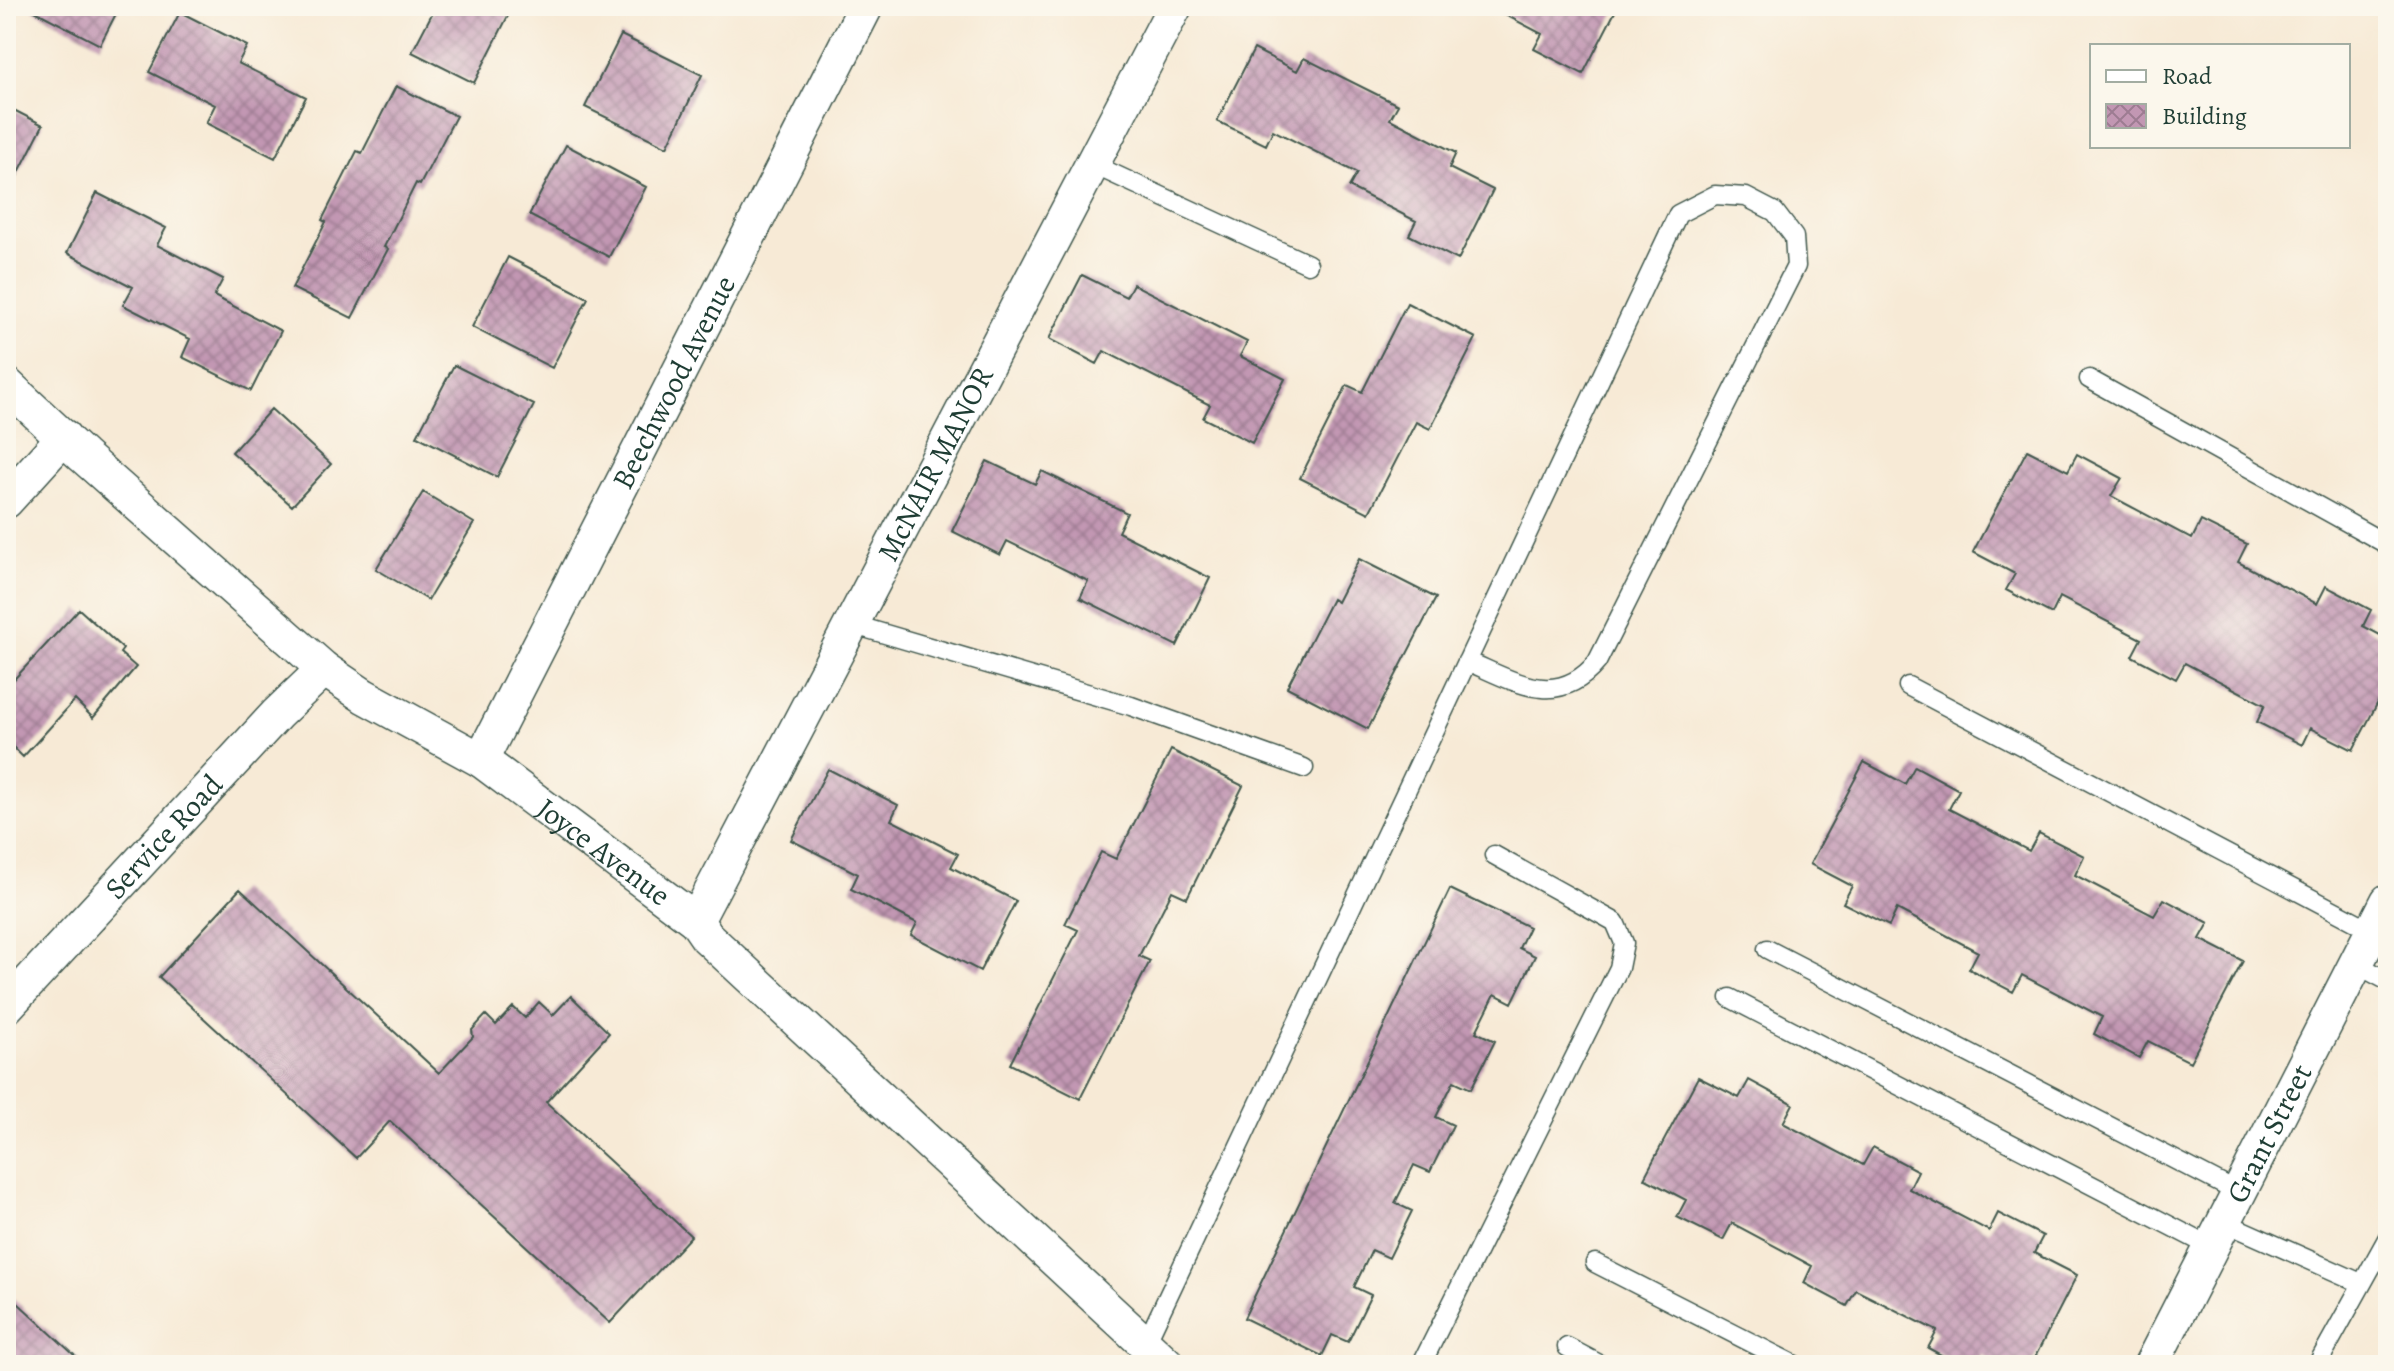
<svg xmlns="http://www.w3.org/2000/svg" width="2394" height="1371" font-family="Alegreya,serif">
<defs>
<pattern id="building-cross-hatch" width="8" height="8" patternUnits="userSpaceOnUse" patternTransform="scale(2)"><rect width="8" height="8" fill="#c297b3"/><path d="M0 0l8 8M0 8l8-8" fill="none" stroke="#9d7c92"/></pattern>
</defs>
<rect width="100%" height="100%" fill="#fbf7ec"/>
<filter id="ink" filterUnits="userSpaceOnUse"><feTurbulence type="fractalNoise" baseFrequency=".0125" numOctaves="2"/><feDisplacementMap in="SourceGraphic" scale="16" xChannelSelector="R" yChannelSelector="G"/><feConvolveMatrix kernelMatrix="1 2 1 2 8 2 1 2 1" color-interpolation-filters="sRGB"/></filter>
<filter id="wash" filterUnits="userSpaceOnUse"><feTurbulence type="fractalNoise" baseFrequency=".006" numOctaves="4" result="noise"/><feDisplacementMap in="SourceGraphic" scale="32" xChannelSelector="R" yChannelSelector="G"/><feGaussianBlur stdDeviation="1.8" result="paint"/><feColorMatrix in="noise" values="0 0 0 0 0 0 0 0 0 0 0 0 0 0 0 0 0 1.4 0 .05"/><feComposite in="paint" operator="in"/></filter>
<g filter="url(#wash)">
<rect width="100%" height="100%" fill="#f7ead6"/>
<g id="blocks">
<path fill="url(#building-cross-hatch)" d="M35 6H120L100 45 33 10Z
M436 6H508L505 12 509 14 474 83 412 52Z
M1501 6H1618L1583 74 1534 49 1542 34 1498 11Z
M180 12 247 46 238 63 306 97 275 158 206 123 215 105 149 72Z
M621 35 702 75 667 147 585 107Z
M1254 49 1297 71 1304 58 1398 105 1390 119 1456 153 1449 168 1493 190 1458 260 1409 235 1416 221 1349 187 1357 173 1273 130 1266 145 1217 121Z
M396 86 456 116 420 185 416 183 384 247 388 249 352 318 292 288 326 222 322 220 357 151 362 153Z
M6 106 43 125 15 180 6 176Z
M566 145 646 187 609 257 529 215Z
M97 193 166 228 157 245 223 279 214 296 281 331 251 391 182 357 190 339 123 305 133 287 67 253Z
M508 257 588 298 552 368 472 327Z
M1082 275 1126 297 1133 284 1247 342 1240 356 1285 379 1252 443 1203 418 1210 405 1104 351 1097 364 1049 339Z
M1407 303 1476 338 1430 429 1416 422 1369 513 1300 478 1347 385 1362 392Z
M454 365 534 405 497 477 417 436Z
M271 409 331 464 292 506 232 452Z
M2027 450 2068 471 2077 454 2122 478 2111 496 2192 539 2201 521 2247 544 2238 562 2317 604 2326 586 2371 610 2363 626 2388 639V683L2353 750 2310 728 2302 745 2257 722 2265 705 2185 663 2176 679 2132 656 2141 639 2060 597 2052 614 2006 590 2015 574 1973 552Z
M987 461 1035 484 1042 471 1127 513 1118 532 1210 578 1177 646 1080 598 1088 581 1007 541 1000 555 952 531Z
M423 492 474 523 428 600 376 569Z
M1359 559 1436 598 1368 729 1287 687 1332 599 1337 602Z
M79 609 123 649 120 653 136 667 93 718 75 700 23 757 13 747 6 755V688Z
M1171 750 1243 786 1187 898 1172 891 1139 956 1150 961 1080 1099 1010 1064 1078 930 1065 924 1101 852 1116 859Z
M1864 762 1905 784 1915 766 1959 790 1949 809 2029 851 2039 833 2084 856 2075 875 2154 916 2164 899 2209 923 2200 939 2243 961 2190 1062 2148 1041 2139 1058 2094 1034 2102 1017 2022 975 2013 992 1969 969 1978 952 1897 909 1889 926 1843 903 1852 886 1810 864Z
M828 769 898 805 891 820 958 854 951 867 1016 901 980 971 911 935 917 923 851 889 858 874 791 840Z
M240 889 439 1073 473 1037 472 1030 486 1015 496 1025 513 1007 525 1018 539 1002 553 1015 571 996 609 1033 546 1102 691 1236 610 1323 390 1121 356 1158 159 977Z
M1450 889 1529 927 1519 948 1535 956 1512 1003 1495 994 1476 1032 1495 1041 1471 1089 1454 1081 1436 1117 1453 1125 1430 1172 1414 1165 1395 1203 1412 1211 1389 1258 1372 1250 1354 1287 1371 1295 1348 1342 1332 1335 1322 1356 1244 1318Z
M1698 1077 1739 1098 1749 1080 1793 1104 1783 1123 1863 1165 1873 1147 1918 1171 1909 1189 1989 1231 1998 1213 2043 1236 2034 1253 2077 1275 2031 1365H2001L1982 1355 1977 1365H1960L1928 1348 1937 1331 1856 1290 1847 1306 1804 1283 1812 1266 1732 1223 1723 1240 1677 1217 1686 1200 1644 1178Z
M6 1292 85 1365H6Z"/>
</g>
</g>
<g filter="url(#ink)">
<use href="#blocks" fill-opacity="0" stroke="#3f574c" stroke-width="2"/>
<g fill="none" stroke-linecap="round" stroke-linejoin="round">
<g stroke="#3f574c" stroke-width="21">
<path id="lane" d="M1092 164 1308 264
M2089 379 2388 545
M851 624 1131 706 1304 768
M1908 686 2373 931
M1767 949 2239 1193
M2356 964 2388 981
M1730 998 2211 1247
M2224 1222 2361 1283
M1595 1263 1795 1365
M1145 1345 1678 214 1715 195 1746 197 1775 212 1794 237 1796 266 1597 662C1557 710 1514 681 1467 661
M1567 1347 1601 1365
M1421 1365 1619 968 1624 943 1615 922 1494 855
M2317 1365 2388 1237"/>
</g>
<g stroke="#3f574c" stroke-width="37">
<g id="street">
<path id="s1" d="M6 384 83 456 324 669 364 696 481 760 696 921 707 937 1168 1365"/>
<path d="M6 501 64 437"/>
<path id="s2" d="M481 760 866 6"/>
<path id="s3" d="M696 921 1175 6"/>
<path id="s4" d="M6 1007 277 714 324 669"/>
<path id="s5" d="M2151 1365 2388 901"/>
</g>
</g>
<use href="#lane" stroke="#fff" stroke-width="18"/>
<use href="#street" stroke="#fff" stroke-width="34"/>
</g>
</g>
<g text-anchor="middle" stroke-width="6" stroke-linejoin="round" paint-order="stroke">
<g font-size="30" fill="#1f3d34" stroke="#fbf7ec">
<text dy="10" stroke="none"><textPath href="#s2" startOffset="424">Beechwood Avenue</textPath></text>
<text dy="10" stroke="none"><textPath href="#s3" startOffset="516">McNAIR MANOR</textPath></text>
<text dy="10" stroke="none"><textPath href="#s4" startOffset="232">Service Road</textPath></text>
<text dy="10" stroke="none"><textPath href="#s1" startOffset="762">Joyce Avenue</textPath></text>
<text dy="10" stroke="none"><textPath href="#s5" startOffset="260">Grant Street</textPath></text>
</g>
</g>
<rect width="2394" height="1371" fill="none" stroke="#fbf7ec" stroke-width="32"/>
<rect x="2090" y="44" width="260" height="104" fill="#fbf7ec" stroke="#a3ada2" stroke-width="2"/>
<rect x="2106" y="70" width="40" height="12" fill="#ffffff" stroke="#a3ada2" stroke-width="2"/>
<text x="2162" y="84" font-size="24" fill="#1f3d34">Road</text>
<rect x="2106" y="104" width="40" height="24" fill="url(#building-cross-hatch)" stroke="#a3ada2" stroke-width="2"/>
<text x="2162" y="124" font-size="24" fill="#1f3d34">Building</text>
</svg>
